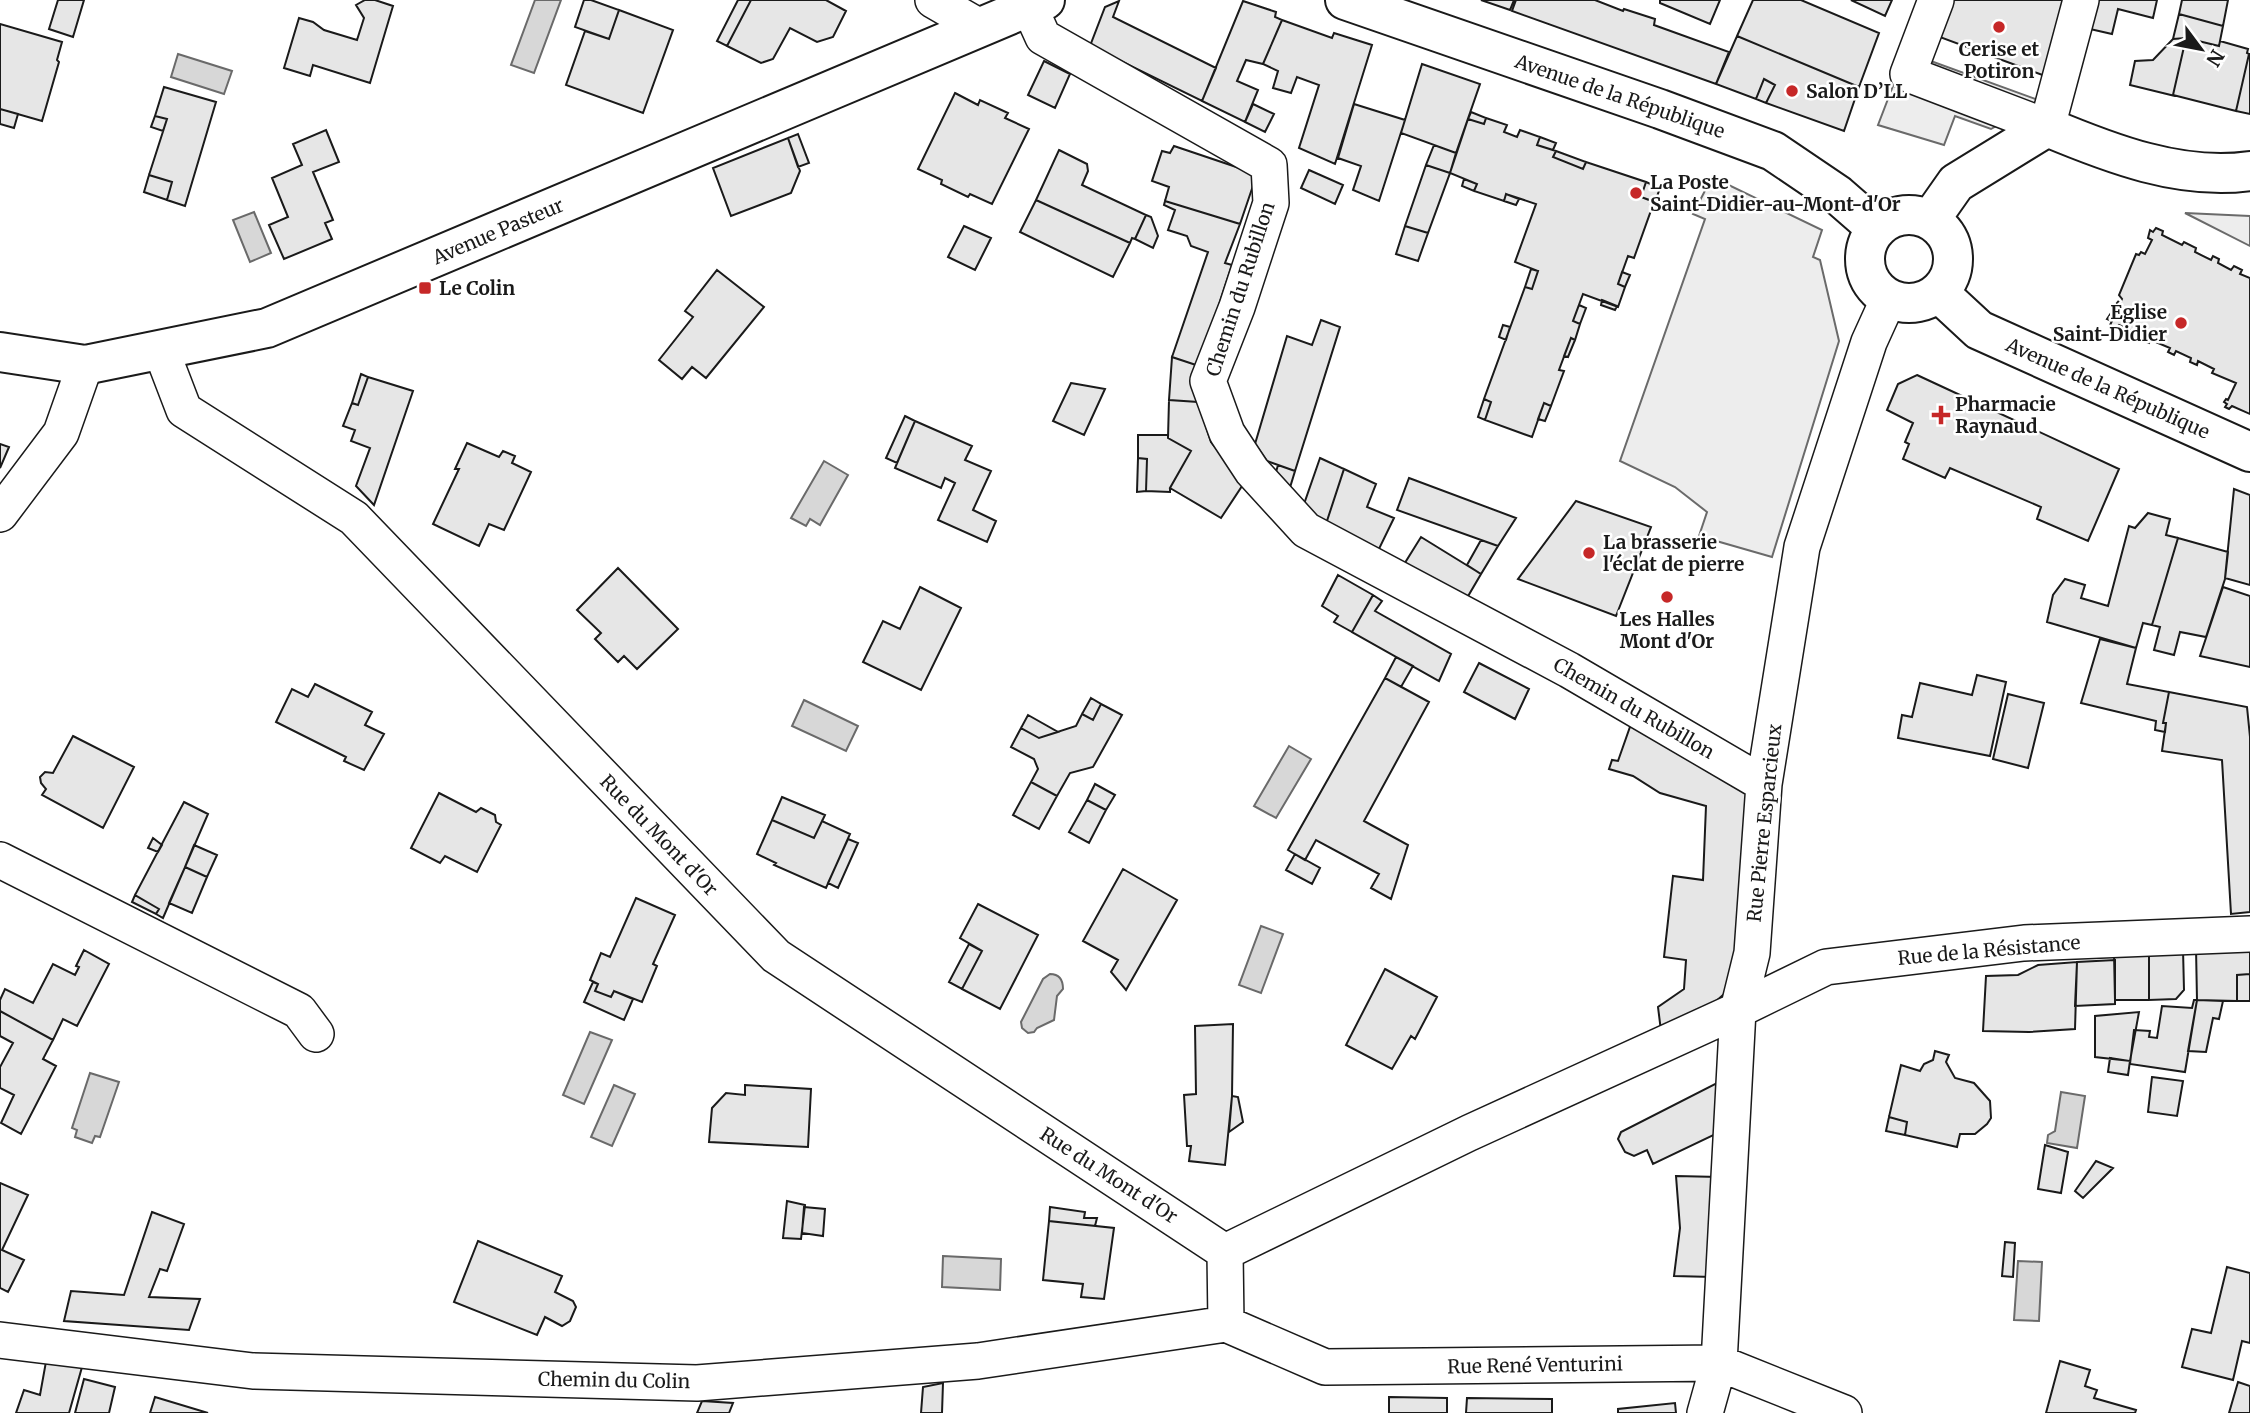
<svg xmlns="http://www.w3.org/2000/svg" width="2250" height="1413" font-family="Merriweather,serif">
<rect width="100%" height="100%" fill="#fff"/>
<path fill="#ededed" stroke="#6a6a6a" stroke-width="2" d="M1906 52 2041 101 1991 129 1955 116 1944 145 1878 125Z
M1712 177 1822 230 1813 257 1820 260 1839 341 1772 557 1699 536 1707 512 1675 487 1620 461 1705 219 1693 214Z
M2185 213 2250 216V246Z"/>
<path fill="#d7d7d7" stroke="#6a6a6a" stroke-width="2" d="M535 0H561L534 73 511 65Z
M178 54 232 71 224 94 171 77Z
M254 212 271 253 250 262 233 220Z
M824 461 848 475 820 525 810 519 806 526 791 518Z
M804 700 858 726 846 751 792 726Z
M1289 746 1311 759 1276 818 1254 806Z
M1261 926 1283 934 1261 993 1239 985Z
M1050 974C1060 974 1063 980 1063 989L1057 996 1054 1020 1037 1028 1034 1032 1028 1033 1022 1028 1021 1022 1043 979Z
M590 1032 612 1040 584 1104 563 1095Z
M90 1073 119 1082 100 1137 95 1136 92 1143 75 1137 77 1130 72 1128Z
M614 1085 635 1094 612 1146 591 1137Z
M2061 1092 2085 1096 2077 1148 2047 1143 2048 1135 2055 1131Z
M943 1256 1001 1259 1000 1290 942 1287Z
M2018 1261 2042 1262 2039 1321 2014 1320Z"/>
<path fill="#e6e6e6" stroke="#1a1a1a" stroke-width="2" d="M58 0H84L73 37 49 29Z
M365 0H375L393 6 370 83 313 65 310 76 284 68 299 18 313 22 324 30 357 40 364 18 356 5Z
M584 0H591L619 10 609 39 575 27Z
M738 0H751L727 46 717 41Z
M751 0H826L846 11 833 37 817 42 790 28 773 59 761 63 727 46Z
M1481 0H1514L1510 10Z
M1516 0H1595L1623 11 1624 9 1655 19 1654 25 1729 52 1716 84 1512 11Z
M1660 0H1720L1710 24 1660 3Z
M1753 0H1801L1879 33 1859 87 1737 36Z
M1851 0H1892L1885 16Z
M1949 0H2067L2045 76 1937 36Z
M2097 0H2157L2153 18 2118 9 2112 34 2090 29Z
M2182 0H2228L2223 26 2179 14Z
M1119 1 1113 17 1216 68 1202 101 1090 46 1105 7Z
M1243 1 1276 12 1275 17 1282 20 1263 64 1246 60 1237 81 1258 90 1245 122 1202 101Z
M619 10 673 30 643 113 566 85 585 31 609 39Z
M2179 14 2223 26 2219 46 2186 38 2173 39Z
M1282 20 1332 38 1334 33 1372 45 1335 164 1299 148 1319 85 1297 77 1291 93 1273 88 1278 71 1263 64Z
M0 24 62 42 57 60 59 62 42 121 0 109Z
M1737 36 1859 87 1844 131 1766 103 1775 85 1764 79 1756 99 1716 84Z
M2186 38 2219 46 2220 41 2248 49 2247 53 2249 54 2236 111 2173 95Z
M2186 38 2173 95 2175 96 2130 85 2135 61 2153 60 2173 39Z
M2249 54H2250V114L2236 111Z
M1044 61 1070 74 1055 108 1028 95Z
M1422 64 1480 84 1456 153 1401 133Z
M1764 79 1775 85 1766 103 1756 99Z
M164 87 216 102 185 206 167 200 172 182 149 175 167 119 155 116Z
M955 93 978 105 980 100 1008 113 1005 118 1029 129 992 204 970 194 968 197 941 184 942 180 918 169Z
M1253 104 1274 114 1265 132 1245 122Z
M1354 104 1405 120 1379 201 1353 190 1361 166 1338 158Z
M0 109 18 114 14 128 0 124Z
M1471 112 1486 118 1484 124 1468 119Z
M155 116 167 119 163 131 151 127Z
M1486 118 1507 125 1504 132 1517 137 1520 130 1540 137 1537 145 1556 151 1553 157 1583 169 1586 162 1646 182 1641 197 1654 202 1634 258 1628 256 1618 284 1625 287 1618 307 1583 294 1573 321 1580 324 1575 340 1571 338 1559 370 1564 371 1551 406 1544 403 1532 437 1485 420 1491 402 1484 399 1525 287 1532 289 1538 271 1515 262 1536 204 1506 194 1504 201 1474 191 1477 184 1450 173 1468 119 1484 124Z
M326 130 339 162 313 172 333 220 325 223 332 239 284 259 269 225 288 217 272 178 302 165 293 144Z
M798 134 809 163 798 167 788 138Z
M1540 137 1556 143 1553 150 1537 145Z
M788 138 800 171 791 193 731 216 713 168Z
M1434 145 1456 153 1450 173 1426 165Z
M1174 146 1257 174 1240 224 1165 201 1169 187 1152 181 1162 151 1170 153Z
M1059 150 1087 164 1088 171 1082 185 1146 215 1135 239 1132 238 1130 243 1036 200Z
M1556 151 1586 162 1583 169 1553 157Z
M1426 165 1450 173 1428 233 1405 226Z
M1309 170 1343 185 1335 204 1301 188Z
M149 175 172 182 167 200 144 192Z
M1464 179 1477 184 1474 191 1462 186Z
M1646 182 1660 188 1655 202 1641 197Z
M1506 194 1519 199 1516 205 1504 201Z
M1036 200 1130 243 1113 277 1020 232Z
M1165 201 1240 224 1225 263 1232 265 1199 366 1172 357 1208 252 1191 246 1187 236 1168 230 1175 210 1164 205Z
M1146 215 1151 217 1158 236 1153 248 1135 239Z
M964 226 991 238 975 270 948 257Z
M1405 226 1428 233 1418 261 1396 254Z
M2156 228 2163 231 2162 235 2182 245 2184 242 2196 248 2195 252 2211 260 2213 256 2219 259 2218 263 2231 270 2234 266 2242 270 2240 274 2250 278V414L2232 406 2229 409 2225 407 2227 404 2224 402 2226 399 2228 400 2236 383 2212 373 2214 369 2198 361 2197 365 2190 362 2191 358 2176 351 2174 355 2168 352 2170 348 2151 340 2149 343 2139 339 2140 335 2119 325 2116 328 2110 325 2112 321 2107 319 2111 313 2115 315 2122 299 2119 295 2136 254 2139 255 2141 252 2145 254 2152 240 2148 238 2150 230 2153 232Z
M1531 269 1538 271 1532 289 1525 287Z
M717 270 764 307 706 378 692 367 682 379 659 360 693 317 685 311Z
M1622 272 1630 275 1625 287 1618 284Z
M1602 300 1617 306 1615 310 1601 305Z
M1579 305 1586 308 1580 324 1573 321Z
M1321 320 1340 327 1295 471 1267 461 1255 444 1287 336 1312 345Z
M1503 325 1510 327 1506 340 1499 337Z
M1571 338 1575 340 1568 357 1564 356Z
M1172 357 1199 366 1198 402 1169 400Z
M361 374 368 377 358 405 352 403Z
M1917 375 2119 469 2088 541 2037 519 2041 507 1950 468 1945 478 1903 459 1909 444 1905 442 1913 423 1887 410 1898 384Z
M368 377 413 391 374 505 356 486 370 448 351 441 355 430 343 426 352 403 358 405Z
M1071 383 1105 389 1084 435 1053 421Z
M1484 399 1491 402 1485 420 1478 417Z
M1169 400 1198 402 1211 442 1244 483 1221 518 1170 488 1191 451 1168 438Z
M1544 403 1551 406 1545 421 1538 419Z
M905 416 915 421 897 463 886 458Z
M915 421 972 446 965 460 991 471 973 510 996 521 987 542 938 520 955 483 945 478 941 488 895 468Z
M1138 435H1168V438L1191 451 1170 488V492L1146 491 1147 459 1138 458Z
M467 443 499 457 503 451 515 456 512 463 531 472 504 530 489 524 479 546 433 524 459 469H455Z
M0 444 9 447 0 468Z
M1138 458 1147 459 1146 491 1137 492Z
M1320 458 1344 469 1325 527 1303 507Z
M1278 465 1295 471 1288 494 1274 479Z
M1344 469 1376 484 1367 507 1394 518 1377 553 1325 527Z
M1409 478 1516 518 1498 546 1397 510Z
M2234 489 2250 495V585L2225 578Z
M1576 501 1651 527 1616 616 1518 579Z
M2148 513 2170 519 2166 535 2178 538 2152 625 2143 623 2136 648 2047 622 2053 595 2065 579 2085 585 2081 598 2108 606 2129 526 2135 528Z
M1421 537 1481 574 1464 603 1403 566Z
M2178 538 2228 552 2225 579 2206 637 2180 632 2174 655 2154 650 2160 627 2152 625Z
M1481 540 1498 546 1481 574 1467 565Z
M618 568 678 629 637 669 624 656 618 662 595 639 601 633 577 610Z
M1338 575 1373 595 1352 632 1334 622 1338 616 1322 606Z
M920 587 961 608 921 690 863 662 883 621 900 629Z
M2223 587 2250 596V667L2200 656Z
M1373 595 1382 601 1375 611 1451 654 1439 681 1352 632Z
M2100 639 2136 648 2127 684 2169 692 2163 723H2166L2165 732 2155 730 2156 721 2081 703Z
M1396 657 1413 666 1401 687 1385 678Z
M1479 663 1529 689 1515 719 1464 692Z
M1977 675 2006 682 1990 756 1898 738 1902 715 1912 717 1920 683 1972 695Z
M1385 678 1429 702 1364 821 1408 845 1391 899 1371 888 1379 874 1316 840 1305 860 1288 850Z
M315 684 372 712 365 725 384 734 364 770 344 761 346 757 276 722 292 689 308 697Z
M2169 692 2247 707 2250 737V912L2231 914 2222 760 2162 751 2166 723H2163Z
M2008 694 2044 703 2028 768 1993 759Z
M1091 698 1101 704 1093 720 1082 714Z
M1101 704 1122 715 1093 767 1070 773 1057 796 1031 782 1038 769 1034 759 1011 747 1021 728 1039 738 1076 726 1082 714 1093 720Z
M1028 715 1058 732 1039 738 1021 728Z
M1631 724 1750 793 1732 987 1705 1011 1661 1031 1658 1007 1684 989 1686 960 1664 957 1673 876 1703 880 1706 806 1660 793 1633 776 1609 769 1612 760 1618 761Z
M73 736 134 767 103 828 42 795 46 789 41 783 40 777 45 772 53 773Z
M1031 782 1057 796 1039 829 1013 815Z
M1095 784 1115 795 1106 810 1087 800Z
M439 793 476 812 481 808 495 815 496 822 501 825 477 872 445 856 440 863 411 848Z
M782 797 825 815 814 838 772 820Z
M1087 800 1106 810 1089 843 1069 832Z
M184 802 208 814 163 918 156 914 159 909 135 895Z
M772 820 814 838 822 821 850 834 826 888 774 865 776 863 757 854Z
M153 838 162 845 158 852 148 848Z
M848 839 858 843 838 888 828 883Z
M194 845 217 855 207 877 185 867Z
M1295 854 1320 868 1312 884 1286 870Z
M185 867 207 877 192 913 169 903Z
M1123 869 1177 900 1126 990 1111 972 1118 960 1083 941Z
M135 895 159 909 156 914 132 902Z
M636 898 675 915 653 964 657 966 642 1002 614 991 611 997 595 991 598 984 590 980 601 953 610 957Z
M978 904 1038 935 1000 1009 962 989 982 951 960 938Z
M969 944 982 951 962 989 949 982Z
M2250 945V974L2237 975V1001L2197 1000 2196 948Z
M2183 949 2184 990 2176 999 2149 1000V951Z
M84 950 109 964 77 1026 63 1019 53 1040 0 1011V1000L5 989 33 1003 53 964 75 975 79 967 76 966Z
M2149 951V1000H2115L2114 953Z
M2115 960V1004L2075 1006 2077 962Z
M2077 962 2075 1029 2029 1032 1983 1031 1986 976 2018 975 2038 965Z
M1385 969 1437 997 1415 1039 1411 1036 1392 1069 1346 1045Z
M2250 974V1001H2237V975Z
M593 982 598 984 595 991 611 997 614 991 633 999 624 1020 584 1002Z
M2194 1000H2197L2185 1072 2130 1064 2134 1030 2150 1031 2149 1037 2157 1038 2162 1006 2192 1008Z
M2197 1000 2223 1001 2219 1019 2213 1018 2206 1052 2188 1051Z
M0 1011 53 1040 43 1059 56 1066 21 1134 1 1123 14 1095 0 1088V1067L13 1043 0 1036Z
M2139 1012 2130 1061 2095 1057V1016Z
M1233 1024 1232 1096 1225 1165 1189 1161 1191 1146H1187L1184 1095 1196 1094 1195 1026Z
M1935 1051 1949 1055 1946 1062 1955 1078 1974 1083 1990 1101 1991 1118 1987 1124 1975 1134H1960L1957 1147 1905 1135 1907 1122 1889 1117 1901 1065 1920 1071 1924 1064 1933 1060Z
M2110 1058 2130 1061 2128 1075 2108 1072Z
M2152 1077 2183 1081 2177 1116 2148 1112Z
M1717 1083 1720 1132 1653 1164 1647 1150 1634 1156 1625 1152 1618 1139 1621 1132Z
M745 1085 811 1089 808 1147 709 1142 712 1108 726 1093 745 1095Z
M1232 1096 1238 1097 1243 1122 1229 1132Z
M1889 1117 1907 1122 1905 1135 1886 1131Z
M2045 1145 2068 1152 2061 1193 2038 1189Z
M2096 1161 2113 1168 2083 1198 2075 1191Z
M1676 1176 1719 1177 1713 1277 1674 1276 1680 1228Z
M0 1183 28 1195 2 1250 24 1260 8 1292 0 1288Z
M787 1201 805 1205 801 1239 783 1238Z
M804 1207 825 1209 823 1236 802 1233Z
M1050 1207 1085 1212 1084 1218H1097L1095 1226 1049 1221Z
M152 1212 184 1224 167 1271 160 1269 149 1297 200 1299 189 1330 64 1321 71 1291 124 1295Z
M1049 1221 1114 1228 1104 1299 1081 1297 1083 1284 1043 1280Z
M478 1241 562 1276 555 1292 573 1301 576 1307 570 1321 562 1326 545 1317 537 1335 454 1302Z
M2005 1242 2015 1243 2013 1277 2002 1276Z
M2227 1267 2250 1273V1343L2242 1341 2233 1380 2182 1367 2192 1329 2211 1333Z
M47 1356 84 1360 69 1413H16L24 1390 40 1395Z
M2060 1361 2090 1370 2085 1386 2097 1390 2094 1398 2136 1410 2135 1413H2046Z
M84 1379 115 1387 109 1413H75Z
M2238 1382 2250 1386V1413H2229Z
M943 1383 942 1413H921L923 1387Z
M155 1397 208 1413H150Z
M1389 1397 1447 1398V1413H1389Z
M1467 1398 1552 1399V1413H1466Z
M702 1401 733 1403 729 1413H697Z
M1675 1403 1676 1413H1618V1409Z"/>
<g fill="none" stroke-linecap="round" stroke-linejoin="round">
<g stroke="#1a1a1a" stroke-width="38">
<path id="street" d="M933 0 978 26
M1936 0 1908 74 2047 127 2081 0
M1029 6 1043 37 1269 165 1271 203 1237 307 1208 381 1227 433 1252 471 1306 530 1569 670 1764 784
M161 350 184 410 354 518 776 956 1225 1252
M0 514 61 433 85 365
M0 860 299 1011 316 1034
M1225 1252 1469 1133 1738 1010 1826 967 2024 943 2250 934
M1225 1252 1226 1324
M1226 1324 1325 1367 1719 1363 1844 1413
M0 1340 253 1371 697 1383 978 1361 1226 1324
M1705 1413 1719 1363 1738 1010 1752 953 1764 784 1802 547 1869 342 1889 298"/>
</g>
<g stroke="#1a1a1a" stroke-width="42">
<path id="secondary" d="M1345 0 1660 109 1773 151 1838 195 1877 229
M1865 259a44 44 0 1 1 88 0a44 44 0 1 1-88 0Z
M1930 220 1956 183 2047 127C2109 153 2181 181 2250 171
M1938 292 1979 330 2250 452
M0 352 85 365 267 328 1045 0"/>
</g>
<use href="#street" stroke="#fff" stroke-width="35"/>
<use href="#secondary" stroke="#fff" stroke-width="38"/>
</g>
<g fill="#c62828" stroke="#fff" stroke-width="2.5">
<circle cx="1999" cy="27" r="7"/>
<circle cx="1792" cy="91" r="7"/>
<circle cx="1636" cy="193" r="7"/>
<rect x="418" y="281" width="14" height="14" rx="3.5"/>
<circle cx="2181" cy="323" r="7"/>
<path d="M1937.5 404.5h7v7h7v7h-7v7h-7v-7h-7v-7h7z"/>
<circle cx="1589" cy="553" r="7"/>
<circle cx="1667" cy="597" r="7"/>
</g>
<g text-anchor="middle" stroke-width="5" stroke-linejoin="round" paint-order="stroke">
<g font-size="19" font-weight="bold" fill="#1a1a1a" stroke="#fff" text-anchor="start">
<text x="1999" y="56" text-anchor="middle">Cerise et<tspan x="1999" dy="22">Potiron</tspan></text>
<text x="1806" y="98">Salon D’LL</text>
<text x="1650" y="189">La Poste<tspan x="1650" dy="22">Saint-Didier-au-Mont-d'Or</tspan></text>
<text x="439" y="295">Le Colin</text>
<text x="2167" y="319" text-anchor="end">Église<tspan x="2167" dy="22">Saint-Didier</tspan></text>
<text x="1955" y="411">Pharmacie<tspan x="1955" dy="22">Raynaud</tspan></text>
<text x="1603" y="549">La brasserie<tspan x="1603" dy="22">l'éclat de pierre</tspan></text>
<text x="1667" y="626" text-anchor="middle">Les Halles<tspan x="1667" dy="22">Mont d'Or</tspan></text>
</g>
<g font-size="19" fill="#1a1a1a" stroke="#fff">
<text transform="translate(1620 96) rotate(19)" y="7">Avenue de la République</text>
<text transform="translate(498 231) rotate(-23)" y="7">Avenue Pasteur</text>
<text transform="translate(1240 289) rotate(-72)" y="7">Chemin du Rubillon</text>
<text transform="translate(2108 388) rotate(24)" y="7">Avenue de la République</text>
<text transform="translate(1634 708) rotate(30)" y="7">Chemin du Rubillon</text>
<text transform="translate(1764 823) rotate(-84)" y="7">Rue Pierre Esparcieux</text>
<text transform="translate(659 835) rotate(46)" y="7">Rue du Mont d'Or</text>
<text transform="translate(1989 950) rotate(-5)" y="7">Rue de la Résistance</text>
<text transform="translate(1109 1175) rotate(33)" y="7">Rue du Mont d'Or</text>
<text transform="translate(1535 1365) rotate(-1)" y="7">Rue René Venturini</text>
<text transform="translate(614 1380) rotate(1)" y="7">Chemin du Colin</text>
</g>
</g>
<g transform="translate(2201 49) rotate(122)" stroke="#ffffff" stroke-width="5" paint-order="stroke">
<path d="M0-5L12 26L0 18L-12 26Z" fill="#1a1a1a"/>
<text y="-10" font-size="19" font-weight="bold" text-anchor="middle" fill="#1a1a1a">N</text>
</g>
</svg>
